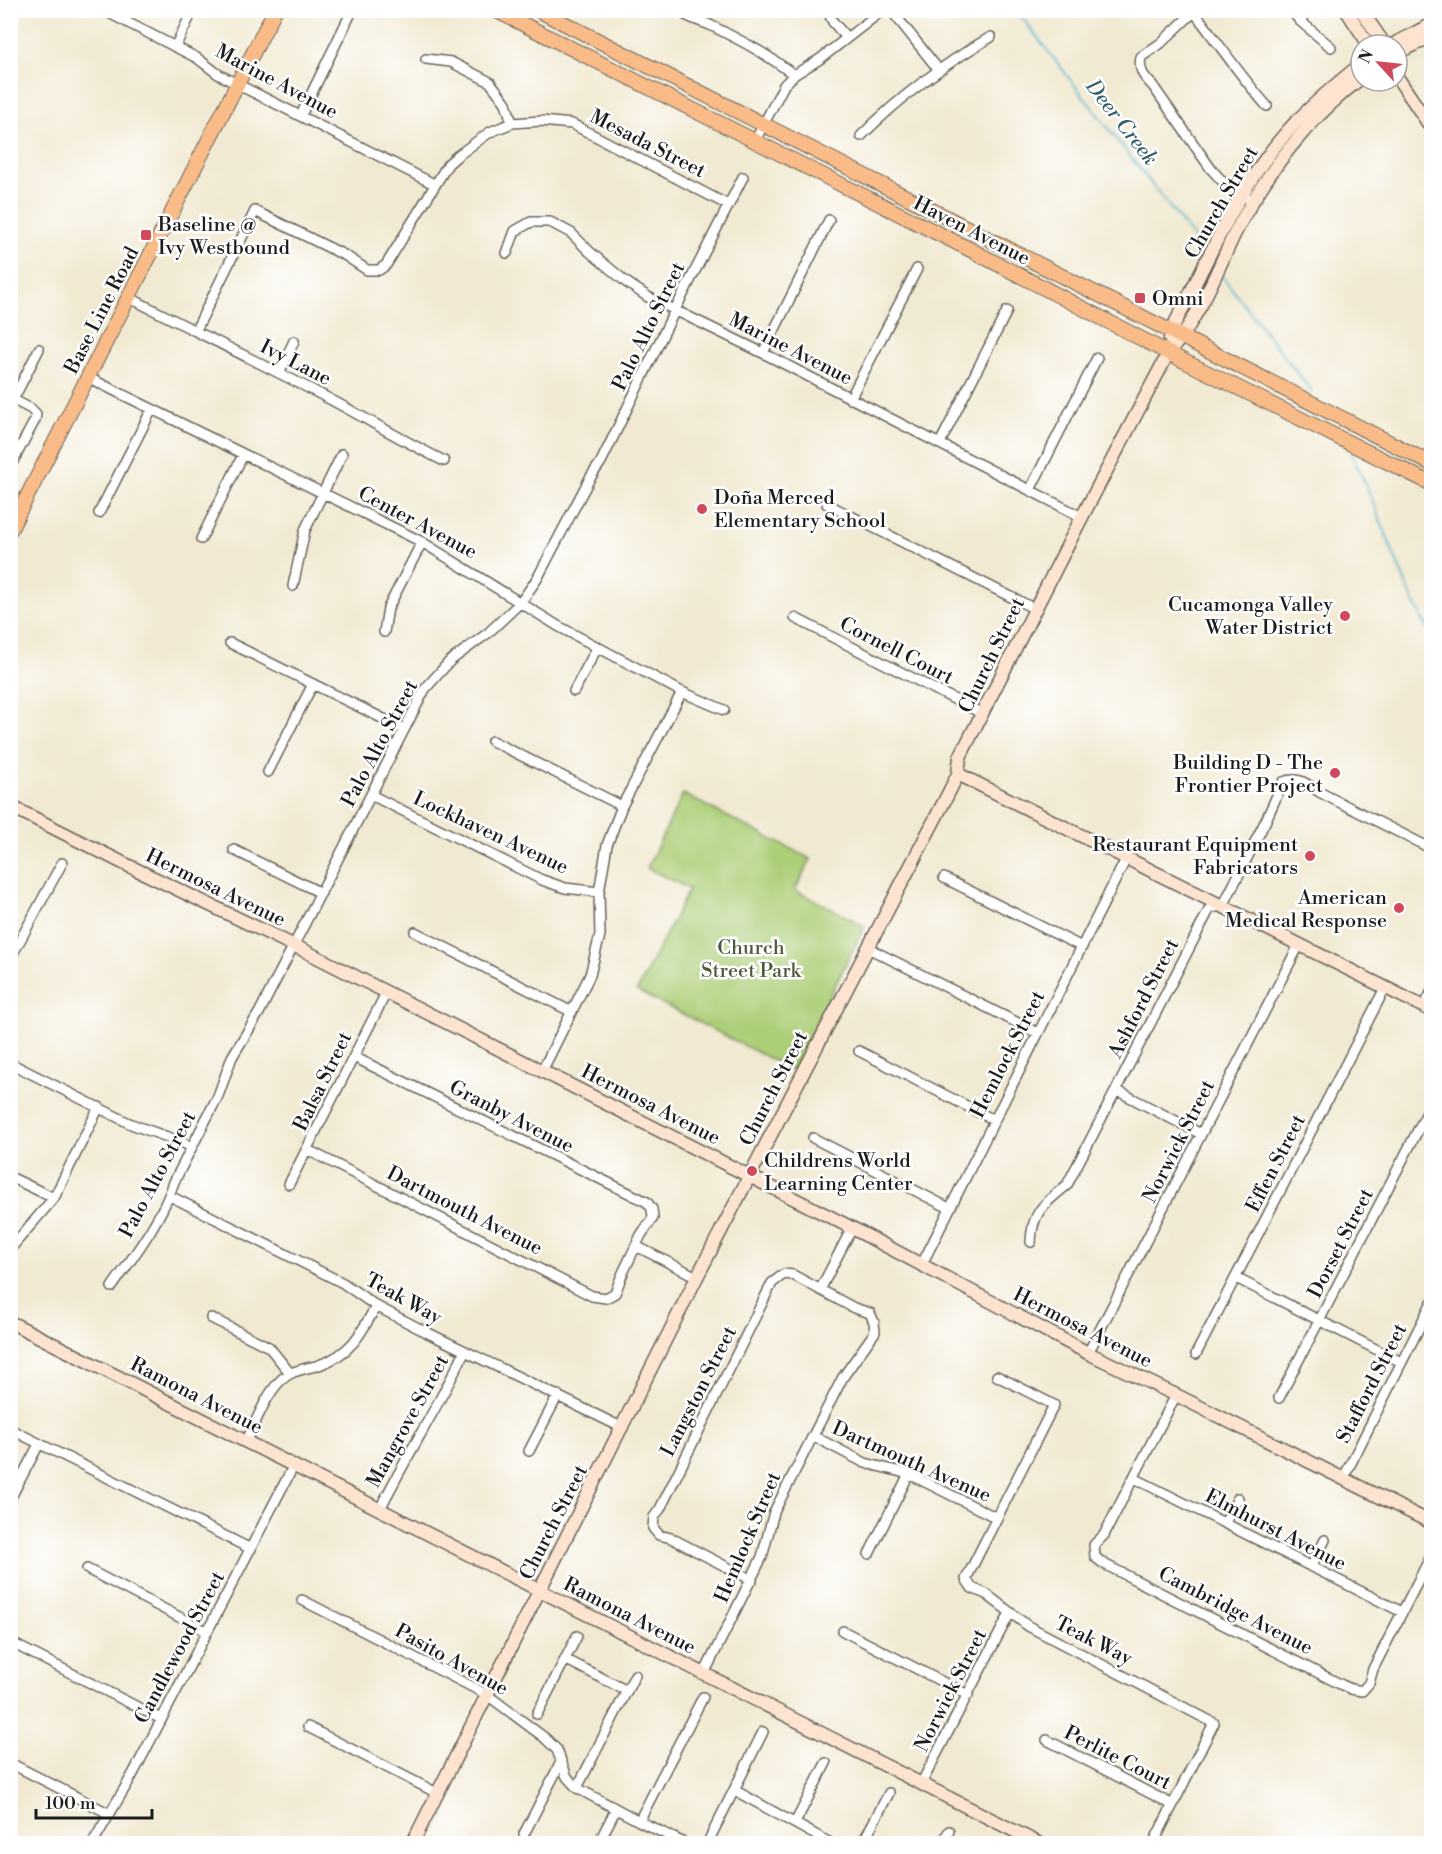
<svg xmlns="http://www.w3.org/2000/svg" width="1442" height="1854" font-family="'Libre Bodoni',serif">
<rect width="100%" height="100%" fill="#fff"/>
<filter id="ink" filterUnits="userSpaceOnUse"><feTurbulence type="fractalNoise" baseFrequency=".0167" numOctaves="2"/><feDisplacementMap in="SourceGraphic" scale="12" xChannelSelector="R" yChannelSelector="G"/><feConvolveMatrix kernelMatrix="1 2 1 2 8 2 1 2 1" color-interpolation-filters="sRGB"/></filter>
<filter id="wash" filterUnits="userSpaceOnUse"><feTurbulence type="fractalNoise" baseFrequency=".008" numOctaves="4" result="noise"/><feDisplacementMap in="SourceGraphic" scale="24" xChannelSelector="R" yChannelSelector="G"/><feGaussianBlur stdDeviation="1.35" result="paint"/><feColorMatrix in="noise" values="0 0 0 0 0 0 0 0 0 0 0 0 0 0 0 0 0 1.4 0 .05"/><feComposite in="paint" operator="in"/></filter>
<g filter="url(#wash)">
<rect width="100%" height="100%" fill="#f1e9d1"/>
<path fill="#acce77" stroke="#64754a" stroke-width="1.5" d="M683 794 811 859 795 890 865 926 792 1070 637 991 689 889 647 868Z"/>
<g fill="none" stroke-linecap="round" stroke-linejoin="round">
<path stroke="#4db2cc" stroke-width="2" d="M1016 10 1204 251
M1222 276 1312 392
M1351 454C1382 513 1398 578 1432 636"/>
</g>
</g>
<g filter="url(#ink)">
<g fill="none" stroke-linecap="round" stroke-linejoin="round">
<g stroke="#67645b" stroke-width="12">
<path id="street" d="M103 10 197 58 218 74 237 84 434 184
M678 10C686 18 702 21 712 26 742 41 769 55 794 75
M827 10 833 22 847 38
M891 10 938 69
M1196 10 1161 43 1141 57C1138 70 1144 77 1153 86L1211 169 1225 184 1253 201
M1291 10 1300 21 1331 47
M1195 13C1219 44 1241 77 1267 106
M175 47 193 10
M426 59 451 62 490 82 506 103 512 123
M301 115 350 15
M861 136C900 97 944 64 991 37
M755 141 784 85 794 75 820 59 883 10
M507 253 515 231 531 222H550L571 233 590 252 626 282 648 297 763 353 1082 517
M130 298C193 330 256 361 318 393 361 415 401 440 444 461
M196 330 255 211 346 256 367 270H379L386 265 448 164 457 156 490 132 512 123 541 121 572 124 728 205
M763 353 829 220
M279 373 294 341
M89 378 422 542 558 626 682 692 724 710
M10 398 31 409 36 414 35 420 10 467
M850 399 917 269
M13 400 39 349
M940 443 1007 311
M1030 490 1097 358
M827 504 1035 609
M99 513 152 409
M201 539 243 455
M293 586 305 530 342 454
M795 618 983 714
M384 632 388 608 422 542
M230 643 404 729
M574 691 597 648
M492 741 622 806
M268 772 313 684
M371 795 542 880 565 888 599 892
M234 850 321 893
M944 878 1082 947
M415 932 572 1012
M868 948 1038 1033
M10 959 62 863
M1424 1007 1432 991
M859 1051 994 1120
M10 1063 129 1123C150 1132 172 1137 192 1147
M542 1071 590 975 600 935 599 892 607 845 622 806 682 692
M1116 1090 1201 1134
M813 1138 949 1208
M308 1150 592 1296 606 1298 615 1293 622 1275 641 1235 653 1218 652 1209 647 1202 354 1057
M10 1177 54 1198
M289 1184 386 993
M170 1196 343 1283 376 1306 424 1331 623 1428
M1031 1242C1032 1211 1045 1203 1067 1185L1210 908 1223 906 1266 820 1283 782C1299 776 1307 784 1321 793L1432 849
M636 1246 697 1277
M10 1249 54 1198 99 1107
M921 1266 1126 859
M1236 1278 1401 1362
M112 1287C133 1257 163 1217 174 1182L218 1096 232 1057 259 1013 425 689 450 661 488 633 521 602 537 579 590 478 601 462 675 310 743 177
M820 1290 852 1228
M211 1318 269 1347 290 1373
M1088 1353 1299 945
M1196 1354 1385 988
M997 1376 1054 1405 966 1579 972 1588 986 1594 1028 1626 1214 1723 1153 1844
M1176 1395 1104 1535 1094 1545 1095 1557 1104 1564 1342 1685 1351 1689 1362 1691 1369 1683 1373 1669 1432 1554
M1279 1398 1432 1103
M10 1429 251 1549
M813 1436 865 1463 909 1474 997 1518
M246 1442C256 1422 265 1396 281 1380 291 1370 306 1369 319 1365 351 1354 361 1334 376 1306
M529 1451 558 1395
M1134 1478 1402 1612
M1343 1479 1432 1302
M10 1499 39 1444
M380 1509C407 1455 439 1405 465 1351
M1225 1523 1238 1498
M869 1554 909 1474
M1311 1567 1325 1540
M87 1569 206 1631
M302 1600 486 1694 545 1738 557 1750 567 1777 577 1788 639 1821 686 1844
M843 1631 968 1695
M10 1642 161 1719
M565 1659 627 1691
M704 1674 762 1557 774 1512 843 1377 875 1332 874 1322 870 1313 854 1308 793 1275 784 1274 772 1283 660 1509 654 1517 653 1528 659 1535 671 1538 752 1580
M537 1714 577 1636
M308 1727 437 1793
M1047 1740 1173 1805
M10 1763 108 1813
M921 1784 1010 1613
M577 1788 635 1675
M734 1790 832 1844
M639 1821 703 1697
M795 1823 826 1763
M524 1834 561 1762
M92 1844 133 1774 294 1465
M598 1844 616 1809
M707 1844 763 1732
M862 1844 889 1793
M942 1844 949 1831"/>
</g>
<g stroke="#67645b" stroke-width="15">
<path id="secondary" d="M1346 10 1369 45
M1361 10 1385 45
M1392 45 1432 24
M1397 53 1432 36
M1397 77 1432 129
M1170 339 1171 331C1208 261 1240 180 1296 122 1316 101 1339 82 1361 64
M958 774 1432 1011
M10 806 125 864 303 950 852 1228 1088 1353 1176 1395 1432 1523
M10 1322 1040 1844
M10 1843 11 1844
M412 1844 697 1277 947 796 958 774 960 757 1082 517 1169 352C1198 321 1216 272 1235 233 1266 172 1307 120 1361 78"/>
</g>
<g stroke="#67645b" stroke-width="16">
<path id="primary" d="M495 10 969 249 1182 360 1432 484
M538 10 1432 464
M10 530 275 10"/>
</g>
<use href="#street" stroke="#fff" stroke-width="9"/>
<use href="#secondary" stroke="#fde4d0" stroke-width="12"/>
<use href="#primary" stroke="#f9bc89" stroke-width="14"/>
</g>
</g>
<g fill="#d1495b" stroke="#fff" stroke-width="2">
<rect x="140" y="229" width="12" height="12" rx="3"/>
<rect x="1134" y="292" width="12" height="12" rx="3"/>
<circle cx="702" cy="509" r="6"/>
<circle cx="1345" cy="616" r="6"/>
<circle cx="1335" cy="773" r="6"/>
<circle cx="1310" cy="856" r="6"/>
<circle cx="1399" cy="908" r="6"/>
<circle cx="752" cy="1171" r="6"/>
</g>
<g text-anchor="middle" stroke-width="5" stroke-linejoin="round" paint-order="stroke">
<g font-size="20" fill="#1c1c1c" stroke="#fff">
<text transform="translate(277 81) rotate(28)" y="7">Marine Avenue</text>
<text transform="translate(648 143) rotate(27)" y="7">Mesada Street</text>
<text transform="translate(1221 202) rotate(-60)" y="7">Church Street</text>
<text transform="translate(972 230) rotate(27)" y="7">Haven Avenue</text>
<text transform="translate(101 310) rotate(-63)" y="7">Base Line Road</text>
<text transform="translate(648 326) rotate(-64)" y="7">Palo Alto Street</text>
<text transform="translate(791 348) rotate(27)" y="7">Marine Avenue</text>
<text transform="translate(296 362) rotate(27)" y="7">Ivy Lane</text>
<text transform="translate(418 522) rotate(28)" y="7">Center Avenue</text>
<text transform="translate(897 650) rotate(27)" y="7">Cornell Court</text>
<text transform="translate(991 655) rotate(-64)" y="7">Church Street</text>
<text transform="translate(379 743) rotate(-62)" y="7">Palo Alto Street</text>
<text transform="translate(491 832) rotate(25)" y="7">Lockhaven Avenue</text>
<text transform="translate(216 887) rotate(26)" y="7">Hermosa Avenue</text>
<text transform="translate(1143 998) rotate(-63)" y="7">Ashford Street</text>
<text transform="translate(1007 1054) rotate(-63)" y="7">Hemlock Street</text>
<text transform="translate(322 1081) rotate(-64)" y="7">Balsa Street</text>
<text transform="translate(773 1088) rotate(-63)" y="7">Church Street</text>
<text transform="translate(651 1104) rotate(27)" y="7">Hermosa Avenue</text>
<text transform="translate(512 1116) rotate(27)" y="7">Granby Avenue</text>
<text transform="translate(1178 1141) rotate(-63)" y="7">Norwick Street</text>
<text transform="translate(1275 1163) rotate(-63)" y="7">Effen Street</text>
<text transform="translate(157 1174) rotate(-62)" y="7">Palo Alto Street</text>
<text transform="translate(465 1210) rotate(27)" y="7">Dartmouth Avenue</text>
<text transform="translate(1340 1243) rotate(-63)" y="7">Dorset Street</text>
<text transform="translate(404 1298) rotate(29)" y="7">Teak Way</text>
<text transform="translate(1083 1327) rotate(27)" y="7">Hermosa Avenue</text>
<text transform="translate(1371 1383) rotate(-63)" y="7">Stafford Street</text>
<text transform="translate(698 1391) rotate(-63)" y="7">Langston Street</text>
<text transform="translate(197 1395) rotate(27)" y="7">Ramona Avenue</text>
<text transform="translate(407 1421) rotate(-61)" y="7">Mangrove Street</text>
<text transform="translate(912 1461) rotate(24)" y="7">Dartmouth Avenue</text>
<text transform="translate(553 1522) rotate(-63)" y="7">Church Street</text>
<text transform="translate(1276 1529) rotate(27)" y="7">Elmhurst Avenue</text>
<text transform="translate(747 1537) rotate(-67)" y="7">Hemlock Street</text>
<text transform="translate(1236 1610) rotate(27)" y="7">Cambridge Avenue</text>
<text transform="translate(630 1615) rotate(27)" y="7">Ramona Avenue</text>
<text transform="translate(1094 1640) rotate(27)" y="7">Teak Way</text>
<text transform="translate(179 1647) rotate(-62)" y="7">Candlewood Street</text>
<text transform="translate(452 1659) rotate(29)" y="7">Pasito Avenue</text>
<text transform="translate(950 1690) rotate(-63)" y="7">Norwick Street</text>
<text transform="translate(1118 1757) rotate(27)" y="7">Perlite Court</text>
</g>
<g font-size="20" fill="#1c1c1c" stroke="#fff" text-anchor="start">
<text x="158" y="231">Baseline @<tspan x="158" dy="23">Ivy Westbound</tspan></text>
<text x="1152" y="305">Omni</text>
<text x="714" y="504">Doña Merced<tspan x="714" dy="23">Elementary School</tspan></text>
<text x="1333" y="611" text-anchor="end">Cucamonga Valley<tspan x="1333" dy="23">Water District</tspan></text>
<text x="1323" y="769" text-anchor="end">Building D - The<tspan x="1323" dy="23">Frontier Project</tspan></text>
<text x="1298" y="851" text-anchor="end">Restaurant Equipment<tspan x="1298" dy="23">Fabricators</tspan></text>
<text x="1387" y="904" text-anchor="end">American<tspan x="1387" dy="23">Medical Response</tspan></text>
<text x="764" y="1167">Childrens World<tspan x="764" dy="23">Learning Center</tspan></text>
</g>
<g font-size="20" fill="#4e5a3c" stroke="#fff">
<text x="751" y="954">Church<tspan x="751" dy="23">Street Park</tspan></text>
</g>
<g font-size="21" font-style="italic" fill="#32606b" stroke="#fff">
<text transform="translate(1122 122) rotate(52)" y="7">Deer Creek</text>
</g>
</g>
<rect width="1442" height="1854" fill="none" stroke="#fff" stroke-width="36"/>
<g transform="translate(1379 63) rotate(297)"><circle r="28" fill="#ffffff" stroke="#a4a4a4" stroke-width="1.5"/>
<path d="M0-4.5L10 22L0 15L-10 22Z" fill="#d1495b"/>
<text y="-9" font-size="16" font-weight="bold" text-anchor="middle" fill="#1c1c1c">N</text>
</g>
<path d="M36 1809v9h116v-9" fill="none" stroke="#1c1c1c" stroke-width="3"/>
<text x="45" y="1809" font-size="18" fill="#1c1c1c" stroke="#ffffff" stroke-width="4.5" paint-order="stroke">100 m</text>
</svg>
